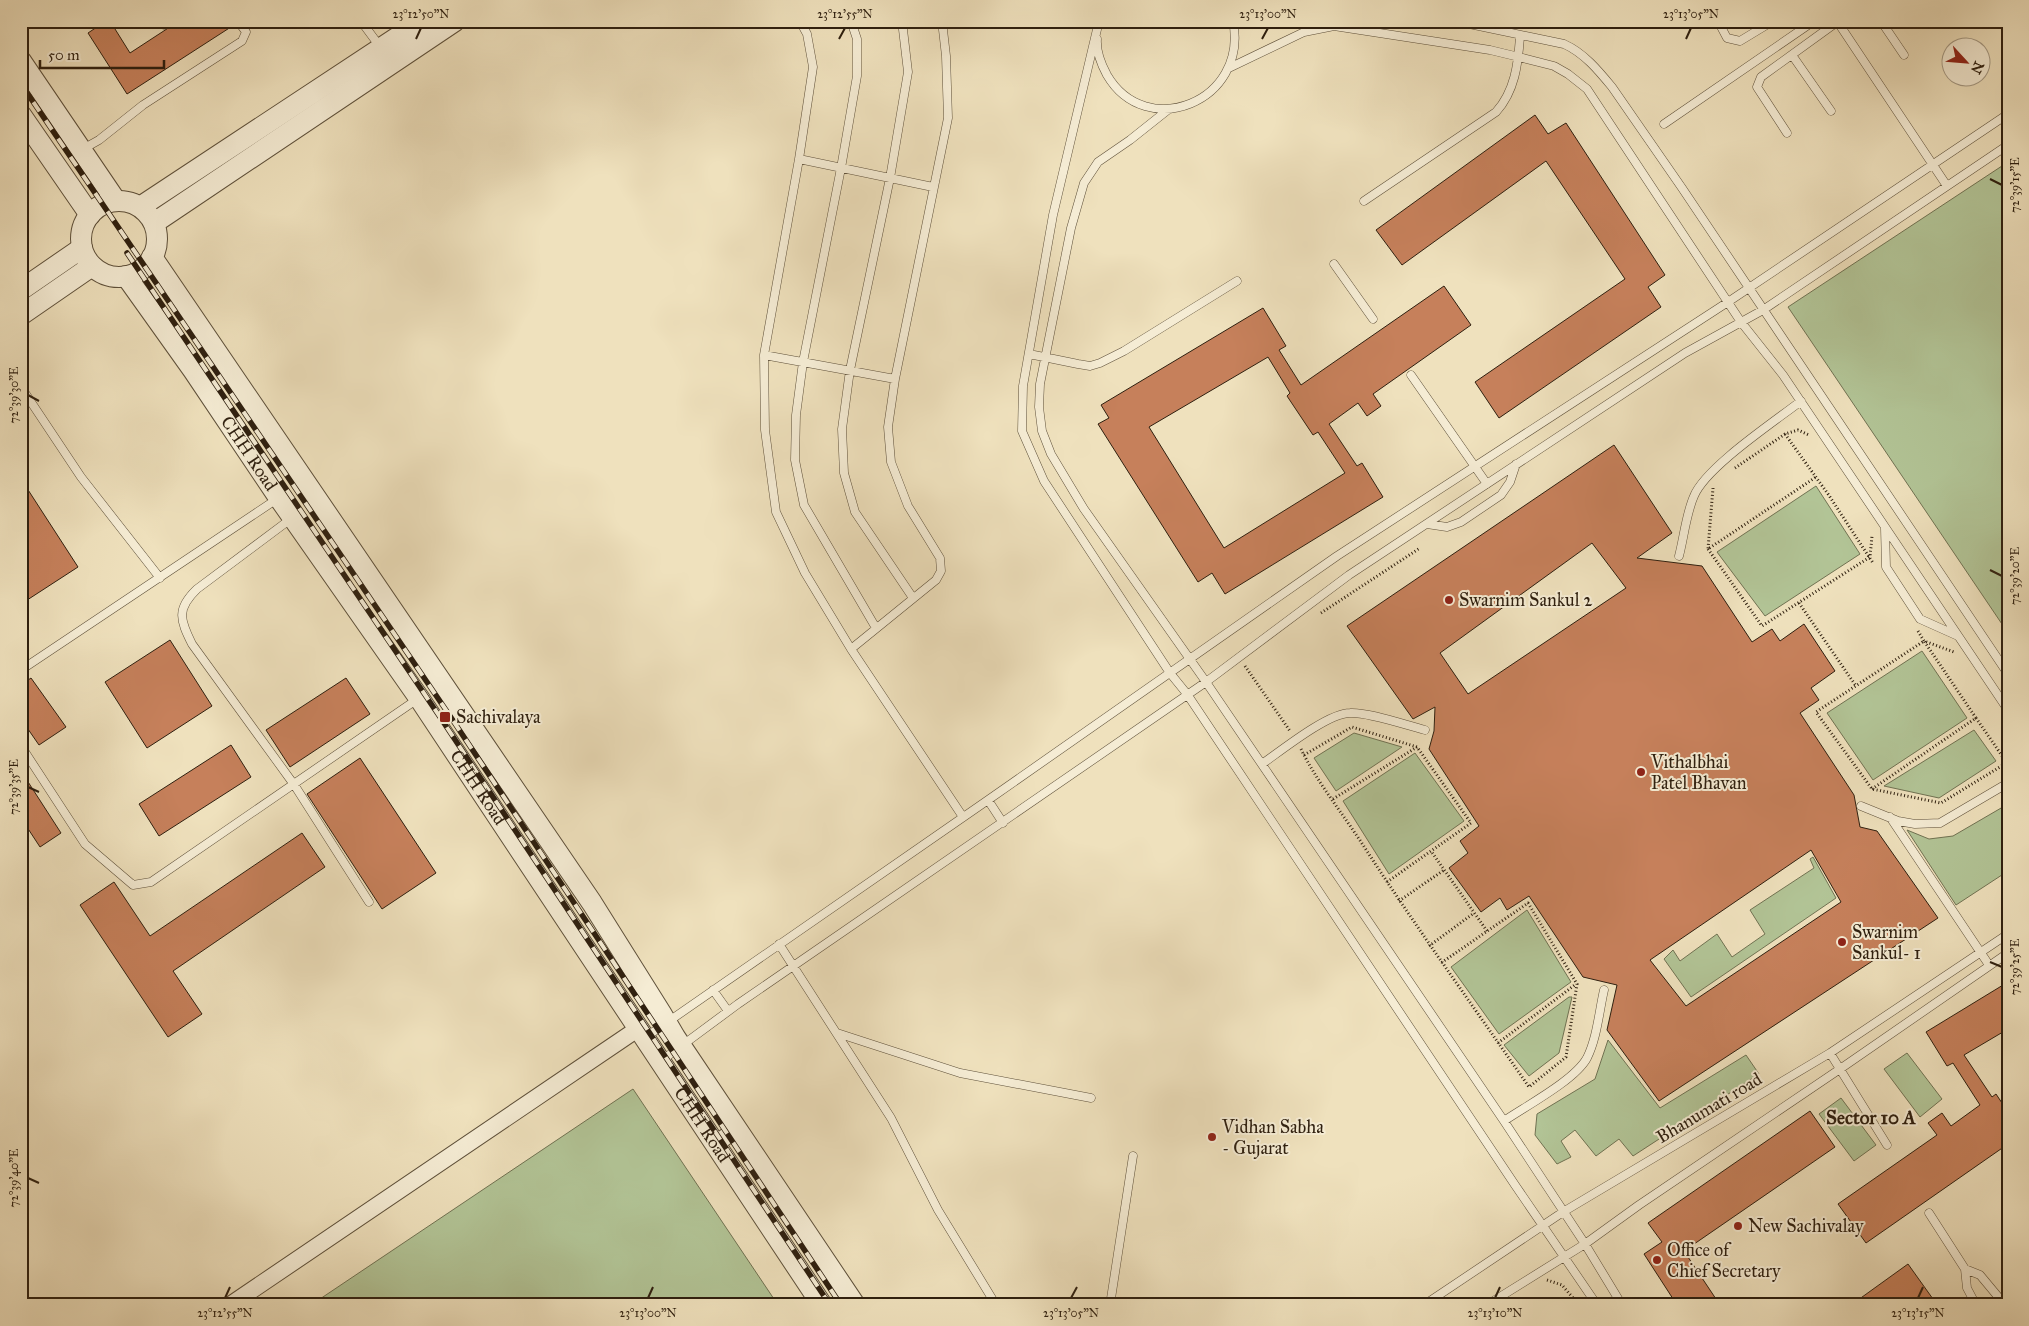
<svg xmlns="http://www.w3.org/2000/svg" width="2029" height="1326" font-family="'IM FELL Great Primer',serif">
<rect width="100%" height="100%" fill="#efe1bd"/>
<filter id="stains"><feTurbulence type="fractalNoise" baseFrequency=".004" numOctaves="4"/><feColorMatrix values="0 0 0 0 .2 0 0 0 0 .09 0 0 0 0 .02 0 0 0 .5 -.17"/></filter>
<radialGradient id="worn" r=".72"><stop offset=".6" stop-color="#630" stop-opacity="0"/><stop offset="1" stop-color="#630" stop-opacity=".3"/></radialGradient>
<path fill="#b2c496" stroke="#707252" d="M2008 162V633L1788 307Z
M1816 486 1860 554 1765 616 1717 552Z
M1922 651 1967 718 1873 780 1827 713Z
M1974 730 1996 761 1939 798 1884 786Z
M1354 733 1402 747 1336 791 1314 758Z
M1415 753 1464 821 1389 874 1343 801Z
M2008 804V871L1956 905 1907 830 1929 839 1953 836Z
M1813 857 1836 898 1691 997 1664 959 1673 950 1680 961 1717 934 1732 957 1765 934 1750 910 1814 868 1810 859Z
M1527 910 1571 982 1499 1034 1451 967Z
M1569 997H1572L1559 1053 1529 1076 1504 1045Z
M1608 1040 1660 1108 1746 1055 1759 1074 1633 1156 1619 1139 1596 1156 1575 1130 1561 1141 1571 1157 1557 1164 1535 1135 1537 1114 1595 1079Z
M1907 1053 1942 1099 1920 1117 1884 1069Z
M633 1089 778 1305H311Z
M1841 1098 1876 1145 1854 1161 1819 1114Z"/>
<path fill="#c6805b" stroke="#2e1f0f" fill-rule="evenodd" d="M106 21H110L130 53 179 21H232L234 25 127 94 88 33Z
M1535 115 1548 134 1566 123 1665 275 1648 287 1661 307 1499 418 1475 382 1625 279 1546 161 1402 265 1376 230Z
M1444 286 1471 325 1373 394 1381 406 1367 416 1358 403 1329 424 1357 466 1362 463 1383 497 1225 594 1212 573 1198 582 1098 424 1109 418 1101 405 1263 308 1286 346 1279 350 1301 385ZM1268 357 1290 393 1287 396 1313 435 1318 432 1345 473 1224 548 1149 427Z
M1614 445 1672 533 1637 558 1702 566 1752 642 1772 629 1780 641 1804 624 1835 671 1811 688 1819 700 1800 713 1854 795 1860 827 1877 831 1938 918 1659 1101 1607 1030 1617 985 1583 977 1529 896 1507 910 1500 898 1481 912 1449 868 1468 853 1460 841 1479 826 1429 749 1434 731 1435 707 1413 719 1347 626ZM1592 543 1626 588 1468 694 1440 653ZM1811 850 1841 902 1686 1006 1650 960Z
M21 479 78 567 21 604Z
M170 640 212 706 147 748 105 682Z
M31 678 66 727 39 745 21 719V685Z
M346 678 370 714 290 767 266 730Z
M231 745 251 777 159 836 139 804Z
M360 758 436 873 382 909 307 794Z
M21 771 61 833 40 847 21 818Z
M302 833 325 867 173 971 202 1014 168 1037 80 905 114 882 150 936Z
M2008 982V1029L1964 1055 1992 1097 1996 1094 2008 1112V1144L1866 1243 1838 1204 1937 1135 1928 1123 1942 1113 1951 1126 1980 1105 1953 1063 1947 1066 1926 1032Z
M1810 1111 1835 1147 1684 1251 1720 1305H1677L1644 1254 1662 1242 1648 1223Z
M1908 1264 1933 1299 1926 1305H1851Z"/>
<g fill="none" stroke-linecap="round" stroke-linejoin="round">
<g stroke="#5e503a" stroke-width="9">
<path id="service" d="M361 21 381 48
M800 21 807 34 813 67 799 159 764 355 765 430 776 512 805 573 851 649 963 817
M851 21 857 39V76L841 168 803 362 796 415 795 460 804 505 876 628
M902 21 908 72 890 178 850 370 842 429 844 473 855 512 913 598
M1099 21 1053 215 1023 386 1022 431 1044 481 1170 673 1187 694 1515 1185 1597 1305
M1455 21 1564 44C1584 53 1598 70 1612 87L1682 188 2008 674
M1718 21 1727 38 1740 41 1773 21
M1837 21 1947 186
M1881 21 1904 55
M164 25 171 21
M1097 39C1096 52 1101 64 1107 75 1146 142 1249 102 1233 21
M1792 55 1831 111
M1229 68 1304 32 1334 26 1490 50 1519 57 1554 66 1568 74 1587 89 1741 322 1783 375 2008 710
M1169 109 1130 140 1098 162 1084 183 1071 228 1040 384 1039 407 1042 431 1051 454 1084 509 1206 682 1504 1121 1585 1244 1622 1305
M1664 124 1814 21
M1787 133 1757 87 1761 77 1837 22
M83 149 99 140 143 105 242 41 246 32 238 21
M799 159 933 187
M1364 201 1496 112C1515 91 1518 64 1520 37
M1334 264 1373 319
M1029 354 1078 364 1090 366 1100 363 1124 351 1237 281
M764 355 895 379
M1411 375 1487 484
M21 387 81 477 160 578
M292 518 197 589C176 609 180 620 192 644L295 786 369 902
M1427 524 1447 527 1461 522 1501 495 1510 482 1516 464
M1885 528 1886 567 1920 619 1958 636
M1679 556C1684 537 1686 514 1694 496 1706 467 1774 422 1801 401
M851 649 936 580 941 571 940 558 908 506 891 462 888 427 895 379 948 118 946 56 942 21
M21 670 277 499
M21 746 85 844 133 885 151 882 419 698
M1262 764C1282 750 1328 713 1350 713 1369 712 1405 725 1425 730
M988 800 1003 823
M1861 806 1898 821 1915 824 1940 823 2008 783
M1890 817 1989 965
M779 944 891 1118 938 1210 996 1305
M713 990 728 1011
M837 1033 960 1073 1091 1098
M646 1037 988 800 1337 556 1728 302 2008 114
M1830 1053 1887 1145
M661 1061 738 1004 1206 682 1349 575 1685 353 1763 310 2008 145
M1504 1121C1526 1106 1575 1080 1587 1058 1597 1038 1599 1012 1604 990
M1929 1213 1965 1269
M1110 1305 1133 1156
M1424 1305 1563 1212 1830 1053 2008 934
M1487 1305 1585 1244 1639 1205 1840 1069 2008 953
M1976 1305 1967 1288 1965 1269 1980 1275 2005 1305"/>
</g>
<g stroke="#5e503a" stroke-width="18">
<path id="minor" d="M716 1144 736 1129
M230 1305 639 1028"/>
</g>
<g stroke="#5e503a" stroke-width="22">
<g id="tertiary">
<path d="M21 61 116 201"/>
<path d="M21 115 90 215"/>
<circle cx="119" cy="239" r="38"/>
<path d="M140 207 422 21"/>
<path d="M154 223 455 21"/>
<path d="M152 257 592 903 661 1013 675 1037 855 1305"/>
<path id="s1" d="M126 276 193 370 279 498 419 698 822 1305"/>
<path d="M21 290 82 248"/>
<path d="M21 315 92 266"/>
</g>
</g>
<path stroke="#2e1f0f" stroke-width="3" stroke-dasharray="1 2.5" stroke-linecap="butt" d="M1785 434 1828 494 1873 563
M1735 468 1785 434 1798 430 1809 435
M1713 488 1708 549 1816 477
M1708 549 1762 626 1870 557 1872 536
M1799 603 1856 686
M1321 613 1420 548
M1918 631 1924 641 1954 652
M1245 666 1290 731
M1976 718 2007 763
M1301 749C1317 782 1343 814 1363 845 1416 927 1473 1006 1529 1087L1566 1057 1577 984 1528 903 1441 963
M1304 755 1352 727 1417 747 1471 823 1431 851
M1872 789 1976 718 1924 641 1816 712 1872 789 1941 803 2008 762
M1333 799 1417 747
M1387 882 1431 851 1487 931
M1399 901 1444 870
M1429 946 1474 913
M1498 1043 1576 984
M1547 1280 1562 1285 1579 1305"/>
<use href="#service" stroke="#f5ecd4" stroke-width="8"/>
<use href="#minor" stroke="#f5ecd4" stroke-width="16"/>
<use href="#tertiary" stroke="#f5ecd4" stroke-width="20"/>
<g stroke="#2e1f0f" stroke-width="5.5">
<path id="rail" d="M21 84 448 713 841 1305
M127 253 442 720 830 1305"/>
</g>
<use href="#rail" stroke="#f5ecd4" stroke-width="4" stroke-dasharray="11" stroke-linecap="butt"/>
</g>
<path fill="none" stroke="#2e1f0f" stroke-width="2" d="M416 39 421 28M839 39 845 28M1262 39 1268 28M1686 39 1691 28M1990 179 2002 185M28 395 39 401M1990 570 2002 576M28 787 39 792M1990 962 2002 967M28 1178 39 1183M225 1298 230 1287M648 1298 653 1287M1071 1298 1077 1287M1495 1298 1500 1287M1918 1298 1923 1287"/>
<g fill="#8f2418" stroke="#f5ecd4" stroke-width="2">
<circle cx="1449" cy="600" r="5"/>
<rect x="439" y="711" width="12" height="12" rx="2.5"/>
<circle cx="1641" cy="772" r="5"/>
<circle cx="1842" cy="942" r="5"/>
<circle cx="1212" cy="1137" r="5"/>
<circle cx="1738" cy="1226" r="5"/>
<circle cx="1657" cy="1260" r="5"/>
</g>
<g text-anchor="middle" stroke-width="4" stroke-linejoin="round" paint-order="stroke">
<g font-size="18" fill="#2e1f0f" stroke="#f5ecd4">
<text dy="6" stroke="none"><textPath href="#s1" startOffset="216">CHH Road</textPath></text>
<text dy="6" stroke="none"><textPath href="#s1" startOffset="621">CHH Road</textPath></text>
<text transform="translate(1709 1108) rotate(-31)" y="6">Bhanumati road</text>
<text dy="6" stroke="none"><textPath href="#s1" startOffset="1026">CHH Road</textPath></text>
</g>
<g font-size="18" fill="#2e1f0f" stroke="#f5ecd4" text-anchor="start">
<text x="1459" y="606">Swarnim Sankul 2</text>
<text x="456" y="723">Sachivalaya</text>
<text x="1651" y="768">Vithalbhai<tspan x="1651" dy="21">Patel Bhavan</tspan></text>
<text x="1852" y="938">Swarnim<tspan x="1852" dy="21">Sankul- 1</tspan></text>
<text x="1222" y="1133">Vidhan Sabha<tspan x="1222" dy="21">- Gujarat</tspan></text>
<text x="1748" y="1232">New Sachivalay</text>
<text x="1667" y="1256">Office of<tspan x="1667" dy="21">Chief Secretary</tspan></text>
</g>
<g font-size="19" font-weight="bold" fill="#2e1f0f" stroke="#f5ecd4">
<text x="1871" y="1124">Sector 10 A</text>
</g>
</g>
<rect width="2029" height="1326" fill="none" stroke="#efe1bd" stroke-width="55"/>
<g transform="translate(1966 62) rotate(116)"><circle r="24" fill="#f5ecd4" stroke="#a59a85"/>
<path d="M0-4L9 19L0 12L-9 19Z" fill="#8f2418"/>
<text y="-8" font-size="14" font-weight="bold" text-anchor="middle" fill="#2e1f0f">N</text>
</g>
<path d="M40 60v8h124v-8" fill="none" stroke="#2e1f0f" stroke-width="2.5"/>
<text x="48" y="60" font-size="15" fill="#2e1f0f" stroke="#f5ecd4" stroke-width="4" paint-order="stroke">50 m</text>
<rect x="28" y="28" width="1974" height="1270" fill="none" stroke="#2e1f0f" stroke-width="2"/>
<g font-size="12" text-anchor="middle" fill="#2e1f0f">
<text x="421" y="18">23°12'50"N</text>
<text x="845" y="18">23°12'55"N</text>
<text x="1268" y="18">23°13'00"N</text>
<text x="1691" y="18">23°13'05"N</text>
<text transform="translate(2015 185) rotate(-90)" y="4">72°39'15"E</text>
<text transform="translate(14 395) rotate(-90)" y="4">72°39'30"E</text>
<text transform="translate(2015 576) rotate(-90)" y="4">72°39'20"E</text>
<text transform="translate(14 787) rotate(-90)" y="4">72°39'35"E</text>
<text transform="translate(2015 967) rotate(-90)" y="4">72°39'25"E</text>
<text transform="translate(14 1178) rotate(-90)" y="4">72°39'40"E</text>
<text x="225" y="1317">23°12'55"N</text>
<text x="648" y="1317">23°13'00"N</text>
<text x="1071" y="1317">23°13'05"N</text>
<text x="1495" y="1317">23°13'10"N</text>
<text x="1918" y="1317">23°13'15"N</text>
</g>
<rect width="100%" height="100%" filter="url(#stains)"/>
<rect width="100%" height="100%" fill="url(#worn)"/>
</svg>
